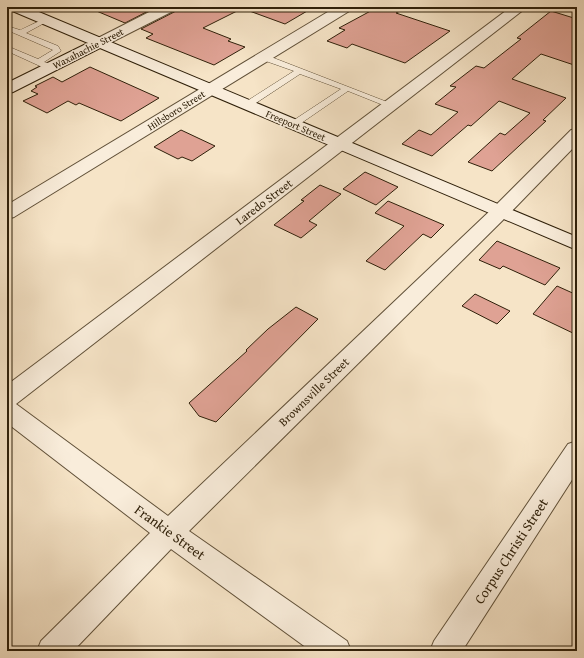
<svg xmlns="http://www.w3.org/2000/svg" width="584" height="658" font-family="'Gentium Book Plus',serif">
<rect width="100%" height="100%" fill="#f6e4c7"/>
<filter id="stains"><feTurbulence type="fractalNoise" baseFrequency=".005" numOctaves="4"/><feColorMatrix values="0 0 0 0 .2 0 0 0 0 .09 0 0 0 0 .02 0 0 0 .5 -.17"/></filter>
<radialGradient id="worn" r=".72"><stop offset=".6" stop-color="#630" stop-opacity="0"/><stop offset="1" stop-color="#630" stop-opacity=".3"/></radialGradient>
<path fill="#dfa294" stroke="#2f200a" d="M87 7H156L125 23Z
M178 7H314L285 24 244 9 245 7 203 28 231 39 228 41 245 47 214 65 146 38 153 34 141 29 176 11Z
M378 7H408L396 13 450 31 405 63 352 44 347 48 327 41 345 30 339 28Z
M551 11 577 19V66L541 54 512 79 566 98 543 120 546 121 492 171 468 162 500 133 505 135 530 113 499 101 471 126 468 125 432 156 402 144 419 130 431 135 458 112 435 104 456 87 450 86 476 66 484 68 521 39 517 38Z
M90 67 159 98 121 121 79 103 76 105 68 101 47 113 23 101 38 94 31 91 37 87 35 86 53 77 62 82Z
M181 130 215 146 192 161 182 157 178 159 154 147Z
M365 172 398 187 376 205 343 189Z
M320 185 341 194 309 221 317 225 301 238 274 225 304 201 301 200Z
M388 201 444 225 431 238 423 234 385 270 366 261 404 226 375 213Z
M497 241 560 268 545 285 503 266 500 269 479 260Z
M557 286 577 295V335L533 314Z
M475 294 510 311 497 324 462 306Z
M296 307 318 319 216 422 199 416 189 403 247 351 246 350 268 329Z"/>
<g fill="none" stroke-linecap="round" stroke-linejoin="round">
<g stroke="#615139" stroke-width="1">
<path id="lane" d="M46 18 50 20 48 21 26 33 58 46 61 51 44 62 48 63V67H42L7 51V46L38 59 53 50 7 30V26L20 30Z
M260 55H266L395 105 394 107H388L348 91 297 126H291L290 124 291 122 341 89 300 74 250 107H244V103L294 71 260 59Z"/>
</g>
<g stroke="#615139" stroke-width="2">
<path id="street" d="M159 7H177L175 10 104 46 99 47 94 46 92 43 94 40Z
M336 7H353L351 10 14 217 7 219V205Z
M511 7H527L16 404 168 516 493 208 571 130 577 129V144L507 216 189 531 347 641 351 651H311L171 549 73 651H37L41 641 150 533 7 423V385Z
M577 441V472L462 651H430L434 641 568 444Z"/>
</g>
<g stroke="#2f200a" stroke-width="2">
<path id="secondary" d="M8 7H27L577 237V250L100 48 13 92 7 94V83L88 43 10 10Z"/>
</g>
<use href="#lane" fill="#f9eddb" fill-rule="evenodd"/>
<use href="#street" fill="#f9eddb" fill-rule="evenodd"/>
<use href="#secondary" fill="#f9eddb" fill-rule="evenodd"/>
</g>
<g text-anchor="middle" stroke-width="3" stroke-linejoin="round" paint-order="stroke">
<g font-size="10" fill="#2f200a" stroke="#f9eddb">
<text transform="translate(88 48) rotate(-27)" y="4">Waxahachie Street</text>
<text transform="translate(176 110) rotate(-32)" y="4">Hillsboro Street</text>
<text transform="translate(296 125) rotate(23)" y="4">Freeport Street</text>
</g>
<g font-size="12" fill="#2f200a" stroke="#f9eddb">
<text transform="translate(264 202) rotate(-37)" y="4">Laredo Street</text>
<text transform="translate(314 392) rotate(-44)" y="4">Brownsville Street</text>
</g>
<g font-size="14" fill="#2f200a" stroke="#f9eddb">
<text transform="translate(170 532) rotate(36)" y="5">Frankie Street</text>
<text transform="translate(511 551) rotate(-57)" y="5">Corpus Christi Street</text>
</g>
</g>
<rect width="584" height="658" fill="none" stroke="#f6e4c7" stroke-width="24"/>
<rect x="8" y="8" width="568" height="642" fill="none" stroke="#2f200a" stroke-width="2"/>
<rect x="12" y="12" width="560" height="634" fill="none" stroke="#2f200a"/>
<rect width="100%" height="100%" filter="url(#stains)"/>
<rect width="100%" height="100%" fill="url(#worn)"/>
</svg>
